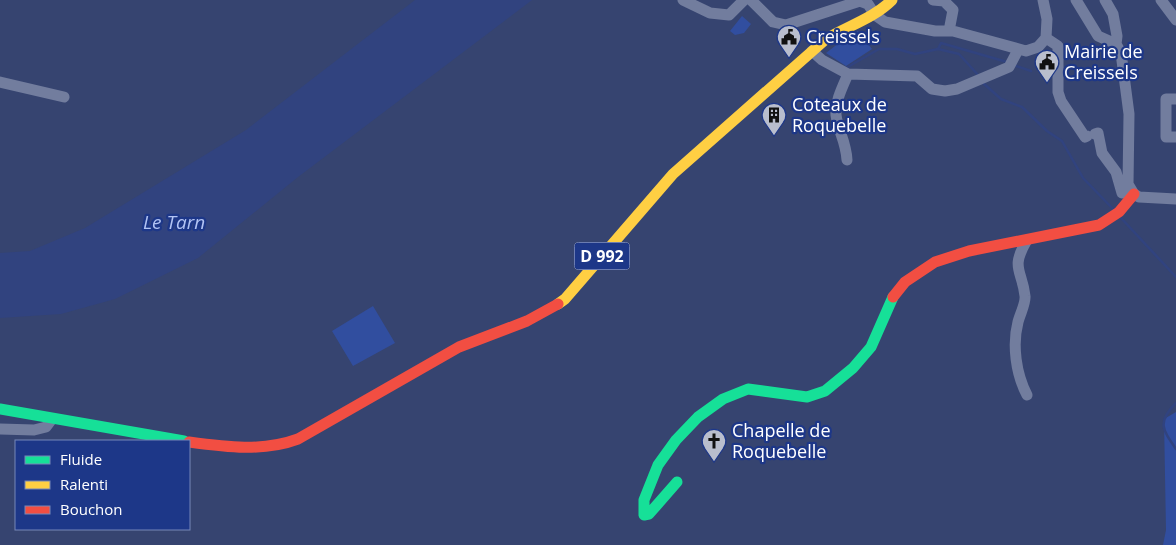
<svg xmlns="http://www.w3.org/2000/svg" width="1176" height="545" font-family="'Open Sans',sans-serif">
<rect width="100%" height="100%" fill="#364470"/>
<path fill="#314e9f" d="M742 16 751 24 744 33 735 35 730 31Z
M858 31 872 49 846 66 826 53 848 36Z
M373 306 395 343 353 366 332 331Z
M1176 412V545H1163L1166 530 1164 419Z"/>
<path fill="#31437f" d="M415 0H532L298 177 198 258 115 299 61 314 0 318V253L30 251 85 228 246 130Z"/>
<g fill="none" stroke-linecap="round" stroke-linejoin="round">
<path stroke="#31437f" stroke-width="2.5" d="M938 49 941 43 1007 62
M1016 66 1031 71
M846 68 879 49H897L915 54 938 49 959 54 979 76
M983 83 1001 99 1022 107 1047 131 1062 141 1083 178 1114 210
M1121 218 1176 277
M1176 403C1157 422 1162 429 1176 449"/>
<path stroke="#727d9e" stroke-width="11" d="M683 0 710 13 729 15 744 0
M751 0 773 22 786 25 860 1
M862 0 860 1 868 4 875 15 885 22 935 31H953L1026 51 1038 47 1046 38 1047 19 1043 0
M933 0 944 1 953 10 949 31
M1076 0 1098 36 1116 44
M1105 0 1113 14 1117 36 1116 44 1121 53 1129 114 1128 184 1134 194 1139 197 1176 199
M1161 0 1176 20
M1046 38 1058 46V92L1061 101 1085 137 1087 136
M812 51 822 60 848 74 917 76 932 89 945 91 957 89 1009 67 1018 50
M0 82 64 97
M1176 99H1166V137H1176
M1095 134 1098 133 1102 153 1116 172 1122 193 1131 190
M847 160C846 141 838 131 836 115 835 101 843 86 848 74
M1027 395C1016 374 1012 345 1018 322 1020 314 1026 303 1025 296 1022 269 1010 269 1027 240
M0 429 34 430 46 427 52 419"/>
<path stroke="#16e098" stroke-width="11" d="M0 409 184 441
M677 482 649 514 644 515V500L658 465 676 440 698 417 723 399 748 389 807 397 825 391 853 368 871 347 893 297"/>
<path stroke="#ffcf43" stroke-width="11" d="M558 304 565 299 673 174 826 39C848 26 874 18 892 0"/>
<path stroke="#f24e42" stroke-width="11" d="M893 297 905 282 935 262 969 251 1099 225 1119 212 1134 194
M189 442C226 447 263 452 298 439L459 347 527 321 558 304"/>
</g>
<defs>
<g id="civic-pin" transform="scale(1.25)"><path d="M0 17L-7.5 6A9.5 9.5 0 1 1 7.5 6Z" fill="#b9becd" stroke="#1d3788"/><path d="M-.6-6.5H3V-4.5H.6V-3L4-1V1h2V6H-6V1h2V-1L-.6-3ZM-1.2 2.5V6h2.4V2.5Z" fill="#111"/></g>
<g id="building-pin" transform="scale(1.25)"><path d="M0 17L-7.5 6A9.5 9.5 0 1 1 7.5 6Z" fill="#b9becd" stroke="#1d3788"/><path d="M-4-6H4V6H1V3H-1V6H-4ZM-2.5-4.3h1.7v1.8h-1.7ZM.8-4.3h1.7v1.8H.8ZM-2.5-1h1.7V.8h-1.7ZM.8-1h1.7V.8H.8Z" fill="#111"/></g>
<g id="church-pin" transform="scale(1.25)"><path d="M0 17L-7.5 6A9.5 9.5 0 1 1 7.5 6Z" fill="#b9becd" stroke="#1d3788"/><path d="M-1.2-6h2.4v3.5h3.3v2.4h-3.3V6h-2.4V-.1h-3.3v-2.4h3.3Z" fill="#111"/></g>
</defs>
<g fill-rule="evenodd">
<use href="#civic-pin" x="789" y="37"/>
<use href="#civic-pin" x="1047" y="62"/>
<use href="#building-pin" x="774" y="115"/>
<use href="#church-pin" x="714" y="441"/>
</g>
<g text-anchor="middle" stroke-width="4.5" stroke-linejoin="round" paint-order="stroke">
<rect fill="#1d3788" stroke="#bbc3db" stroke-width="1" x="574.5" y="242.5" width="55" height="27" rx="4"/>
<g font-size="16" font-weight="bold" fill="#fff">
<text x="602" y="262">D 992</text>
</g>
<g font-size="18" fill="#fff" stroke="#1d3788" text-anchor="start">
<text x="806" y="43">Creissels</text>
<text x="1064" y="58">Mairie de<tspan x="1064" dy="21">Creissels</tspan></text>
<text x="792" y="111">Coteaux de<tspan x="792" dy="21">Roquebelle</tspan></text>
<text x="732" y="437">Chapelle de<tspan x="732" dy="21">Roquebelle</tspan></text>
</g>
<g font-size="19" font-style="italic" fill="#b2c3f3" stroke="#1d3788">
<text x="174" y="229">Le Tarn</text>
</g>
</g>
<rect x="15" y="440" width="175" height="90" fill="#1d3788" stroke="#7787b8"/>
<rect x="25" y="456" width="25" height="8" fill="#16e098" stroke="#7787b8"/>
<text x="60" y="465" font-size="15" fill="#ffffff">Fluide</text>
<rect x="25" y="481" width="25" height="8" fill="#ffcf43" stroke="#7787b8"/>
<text x="60" y="490" font-size="15" fill="#ffffff">Ralenti</text>
<rect x="25" y="506" width="25" height="8" fill="#f24e42" stroke="#7787b8"/>
<text x="60" y="515" font-size="15" fill="#ffffff">Bouchon</text>
</svg>
